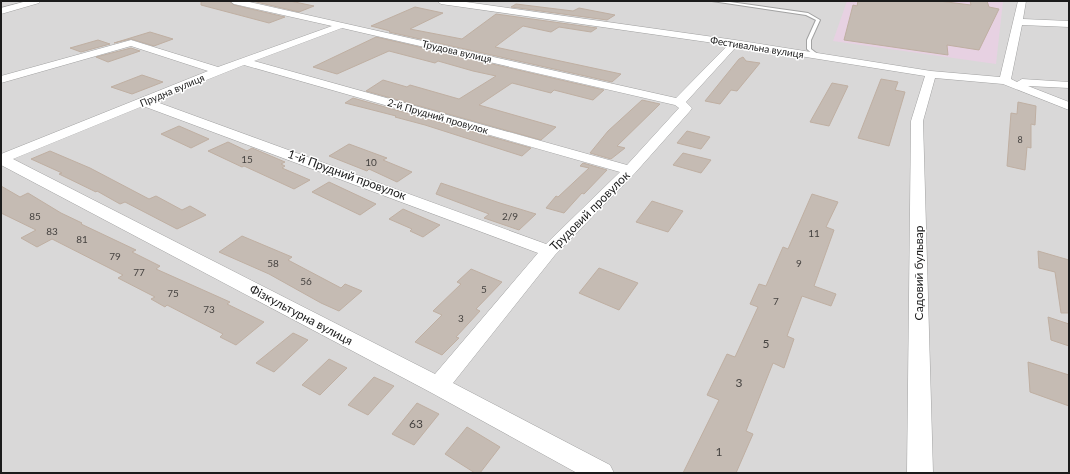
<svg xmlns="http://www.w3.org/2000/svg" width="1070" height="474" font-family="Lato,sans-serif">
<rect width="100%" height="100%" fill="#ede9e0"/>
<path fill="#d9d8d8" d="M1 1H1069V473H1Z"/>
<path fill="#e7d1e2" d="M847 1H1003L996 64 833 41Z"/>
<path fill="#c5bbb3" stroke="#bfafa2" d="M201 1H229L234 5 285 17 269 23 201 5Z
M252 1H290L314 6 299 12Z
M858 1H939L971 5 970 1H987L989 7 999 9 979 50 947 45 948 55 844 40 853 5 857 6Z
M516 4 573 11 579 8 615 15 607 20 511 7Z
M415 7 443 13 410 29 462 39 496 14 597 28 591 32 559 27 551 32 523 26 495 47 621 74 612 82 389 32 390 31 371 26Z
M150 32 173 39 154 46 131 39 114 43Z
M376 37 604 90 593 100 554 90 551 93 512 83 479 105 556 127 541 140 366 91 383 80 407 87 410 85 459 99 496 76 473 71 438 61 435 63 389 51 337 74 313 67Z
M98 40 110 44 81 52 70 48Z
M131 48 140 51 108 62 96 57Z
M743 57 746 61 760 63 737 91 731 90 720 104 705 101 739 59Z
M142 75 163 82 132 94 111 87Z
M881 79 898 82 895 90 905 92 889 146 858 138Z
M832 83 848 86 829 126 810 122Z
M353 98 531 148 522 156 425 125 395 117 396 116 345 103Z
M642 100 660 104 617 146 625 148 611 159 590 153 608 131Z
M1018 102 1036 106 1035 125 1031 124V148L1027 147 1025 170 1007 166 1011 113 1017 114Z
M179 126 209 139 191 148 161 134Z
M687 131 710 137 701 149 677 143Z
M228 142 247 151 252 148 285 162 281 164 285 166 282 168 310 180 294 189 244 166 242 167 208 151Z
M349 144 387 158 383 160 412 172 397 182 369 169 367 171 329 156Z
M50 151 90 168 149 199 156 196 182 210 190 206 206 215 177 229 125 202 120 204 97 191 96 192 59 174 62 173 31 159Z
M683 153 711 160 701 173 673 165Z
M583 163 607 170 584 194 582 193 564 213 546 208 556 196 558 197 589 168 580 166Z
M329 182 376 204 360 215 312 192Z
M441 183 500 203 536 214 519 230 484 218 489 214 436 194Z
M1 186 20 197 28 193 61 213 82 223 81 224 136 250 132 252 160 266 156 269 230 302 227 304 264 322 236 345 220 337 223 334 167 305 165 307 151 299 155 297 118 278 123 275 52 239 37 247 21 238 36 230 1 213Z
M812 194 838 202 826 227 834 230 814 286 836 294 831 306 802 296 787 336 794 339 784 368 773 363 746 431 753 434 736 473H683L719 400 707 395 727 354 735 357 758 307 750 304 759 284 766 286 783 247 788 249Z
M652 201 683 211 668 232 636 222Z
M403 209 440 225 423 237 410 231 412 229 389 219Z
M242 236 292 257 288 260 341 288 345 284 362 291 339 311 321 303 269 274 219 252Z
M1038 251 1069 260V313H1061L1055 272 1039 268Z
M599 268 638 283 619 310 579 293Z
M471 269 502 282 476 309 480 311 456 337 459 338 442 355 415 342 442 315 433 311 461 284 457 282Z
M1048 317 1069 324V346L1051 340Z
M293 333 308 340 274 372 256 363Z
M329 359 347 368 320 395 302 385Z
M1028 362 1069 375V406L1030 392Z
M374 377 394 386 368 415 348 405Z
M417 403 439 414 414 445 392 434Z
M467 427 500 447 480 473H475L445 454Z"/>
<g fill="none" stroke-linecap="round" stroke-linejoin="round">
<g stroke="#a2a2a2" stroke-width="2">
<path id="service" d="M712 1H723L808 13 820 20 811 40V49L820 56 816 57 807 49V40L816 20 806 15Z"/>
</g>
<g stroke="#a2a2a2" stroke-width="1">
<path id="minor" d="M27 1H40L39 3 1 14V8Z
M230 1H245L676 98 728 45 441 4 437 1H459L735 40 931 71 1000 77 1018 1H1026L1023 19 1069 21V27L1022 25 1011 79 1017 82 1022 79 1069 82V88L1028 86 1069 102V110L1003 84 935 78 923 121 933 473H907L911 121 925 76 737 46 686 102 692 108 690 111 635 173 555 255 453 383 610 465 614 473H577L430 392 1 165V154L208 71 131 46 1 83V76L131 40 218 67 332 26 234 4ZM342 28 675 105 679 108 627 165 254 61ZM244 65 620 172 546 244 154 101ZM143 106 538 253 435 374 13 159Z"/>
</g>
<use href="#service" fill="#fff" fill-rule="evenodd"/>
<use href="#minor" fill="#fff" fill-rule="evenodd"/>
</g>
<g text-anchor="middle" stroke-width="3" stroke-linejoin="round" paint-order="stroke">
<g font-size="9" fill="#464341">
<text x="1020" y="143">8</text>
</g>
<g font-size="10" fill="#1b1b1b" stroke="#fff">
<text transform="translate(757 47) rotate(9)" y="4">Фестивальна вулиця</text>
<text transform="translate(457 51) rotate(13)" y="4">Трудова вулиця</text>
<text transform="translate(172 90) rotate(-23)" y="4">Прудна вулиця</text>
<text transform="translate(438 116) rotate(16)" y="4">2-й Прудний провулок</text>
</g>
<g font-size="10" fill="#464341">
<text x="247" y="163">15</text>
<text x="371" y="166">10</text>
<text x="35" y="220">85</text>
<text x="510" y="220">2/9</text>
<text x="52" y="235">83</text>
<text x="814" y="237">11</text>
<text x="82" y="243">81</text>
<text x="115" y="260">79</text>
<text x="273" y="267">58</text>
<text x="799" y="267">9</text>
<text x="139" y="276">77</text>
<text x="306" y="285">56</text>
<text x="484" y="293">5</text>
<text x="173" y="297">75</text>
<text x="776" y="305">7</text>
<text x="209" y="313">73</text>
<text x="461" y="322">3</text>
</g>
<g font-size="12" fill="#1b1b1b" stroke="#fff">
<text transform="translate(347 175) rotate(20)" y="4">1-й Прудний провулок</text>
<text transform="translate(590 211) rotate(-45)" y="4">Трудовий провулок</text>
<text transform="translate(919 273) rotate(-90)" y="4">Садовий бульвар</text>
<text transform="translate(301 315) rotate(28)" y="4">Фізкультурна вулиця</text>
</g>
<g font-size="12" fill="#464341">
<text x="766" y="348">5</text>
<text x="739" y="387">3</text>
<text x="416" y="428">63</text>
<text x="719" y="456">1</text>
</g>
</g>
<rect width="1070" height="474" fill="none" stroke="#1b1b1b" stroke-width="4"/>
</svg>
